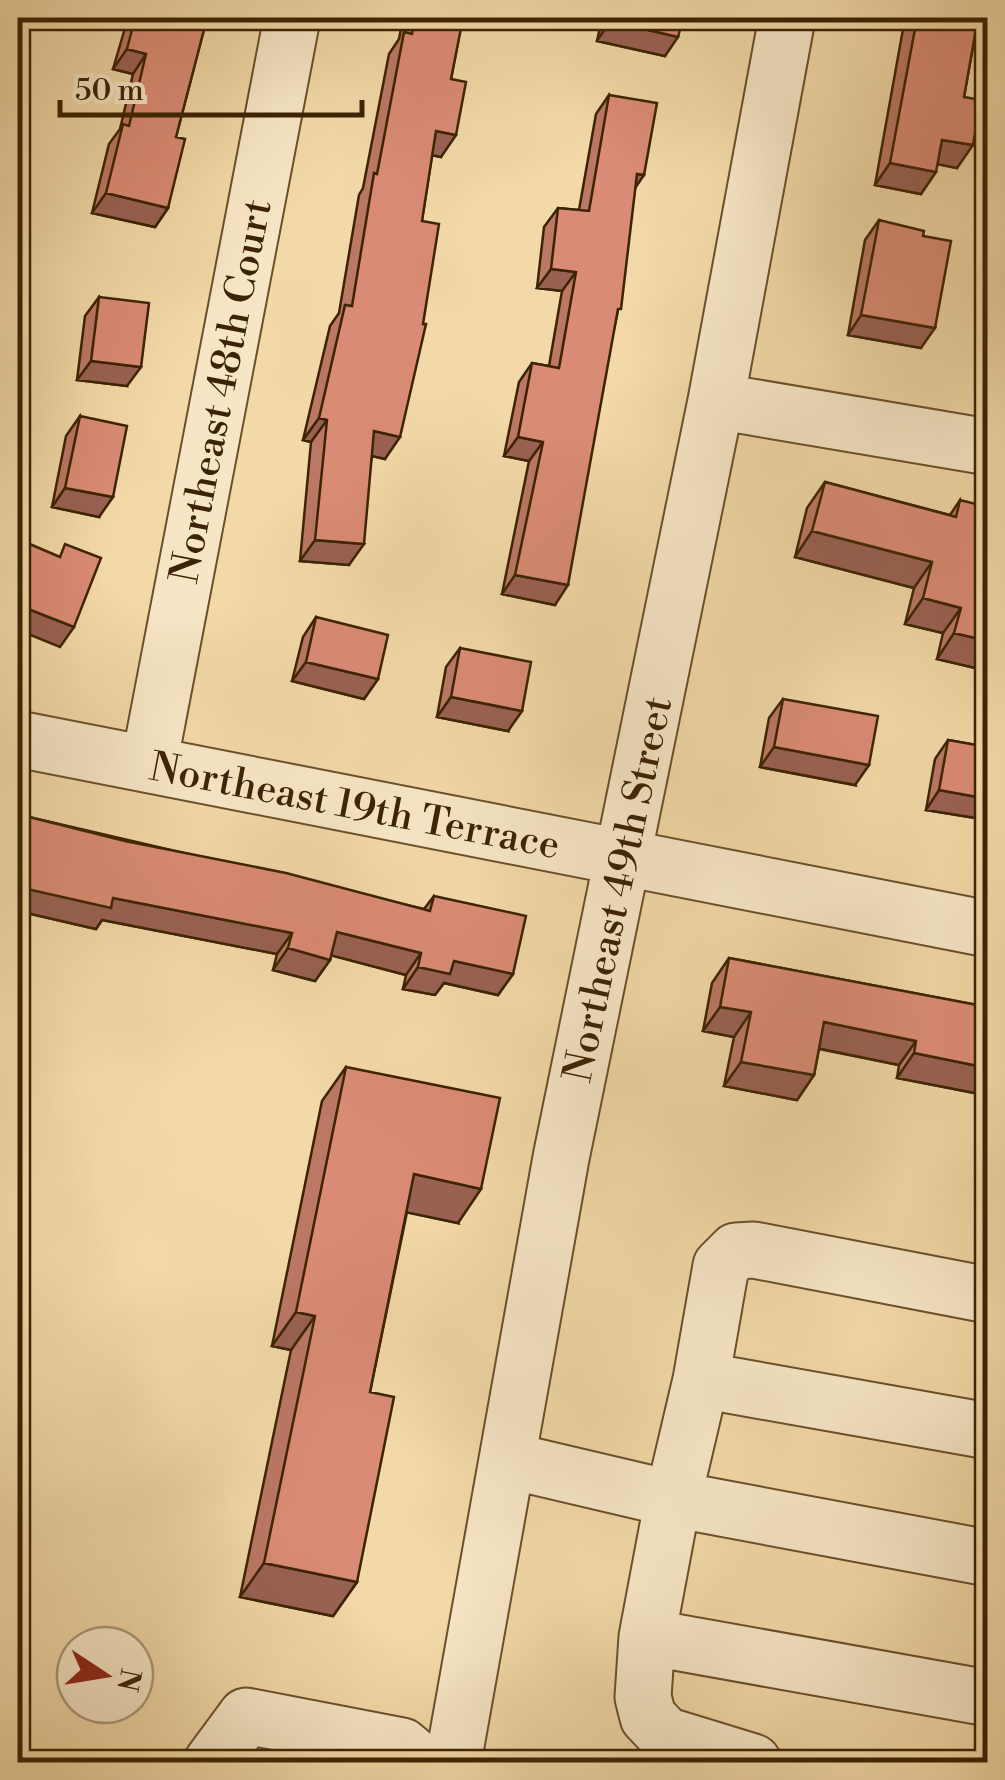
<svg xmlns="http://www.w3.org/2000/svg" width="1005" height="1780" font-family="'Libre Bodoni',serif">
<rect width="100%" height="100%" fill="#f2d9a7"/>
<filter id="stains"><feTurbulence type="fractalNoise" baseFrequency=".002" numOctaves="4"/><feColorMatrix values="0 0 0 0 .2 0 0 0 0 .09 0 0 0 0 .02 0 0 0 .5 -.17"/></filter>
<radialGradient id="worn" r=".72"><stop offset=".6" stop-color="#630" stop-opacity="0"/><stop offset="1" stop-color="#630" stop-opacity=".3"/></radialGradient>
<g fill="none" stroke-linecap="round" stroke-linejoin="round">
<g stroke="#6a502b" stroke-width="59">
<path id="minor" d="M716 401 988 447
M18 739 988 929
M149 764 292 18
M701 1380 988 1431
M507 1460 673 1499 701 1380 721 1266 736 1251 754 1250 988 1295
M647 1637 988 1698
M212 1762 246 1716 402 1746 421 1762
M453 1762 561 1158 716 401 787 18
M753 1762 665 1735 648 1717 643 1697 647 1637 673 1499 988 1558"/>
</g>
<use href="#minor" stroke="#f7e6c6" stroke-width="55"/>
</g>
<path fill="#bb7865" stroke="#3c2302" stroke-width="2.5" d="M128 18H207L176 137 168 208 155 227 92 213 109 144 120 129 133 74 113 69Z
M403 18H479L472 28 461 26 451 79 441 157 432 155 385 459 372 456 349 565 300 561 311 442 303 440 330 326 339 313 359 195 363 188 389 54 399 39Z
M602 18H683L665 56 597 41Z
M905 18H978L964 97 957 168 938 164 921 194 875 185Z
M609 95 635 188 617 315 555 605 502 594 529 461 504 456 519 382 532 363 549 366 562 291 537 288 544 227 558 208 579 210 596 114Z
M879 220 923 236 921 348 848 335 865 240Z
M99 297 127 386 77 380 85 316Z
M80 416 99 517 52 507 66 436Z
M825 482 950 515 960 500 988 671 937 659 943 633 905 624 914 588 795 557 807 508Z
M316 617 378 679 364 699 292 681 303 637Z
M460 648 508 731 437 717 446 667Z
M783 699 855 785 760 767 769 718Z
M948 740 988 747V820L926 810 935 759Z
M29 817 424 909 434 896 513 974 498 995 444 983 435 995 403 989 406 975 331 955 330 960 315 981 273 970 277 954 102 920 96 929 18 911V819L26 821Z
M729 958 988 1007V1120L980 1119 985 1095 897 1078 899 1065 819 1049 814 1075 797 1100 724 1086 734 1037 703 1031 712 983Z
M346 1067 458 1223 407 1212 370 1392 357 1582 333 1616 240 1597 291 1350 272 1346 322 1101Z"/>
<path fill="#996152" stroke="#3c2302" stroke-width="2.5" d="M456 18H479L472 28 451 24Z
M610 21 678 37 665 56 597 41Z
M127 49 146 54 133 74 113 69Z
M436 131 456 135 441 157 421 153Z
M942 140 973 145 957 168 926 162Z
M890 163 936 172 921 194 875 185Z
M637 174 644 175 631 194Z
M106 193 168 208 155 227 92 213Z
M551 269 576 272 562 291 537 288Z
M861 315 935 328 921 348 848 335Z
M91 361 141 367 127 386 77 380Z
M319 418 327 420 311 442 303 440Z
M374 431 400 437 385 459 359 453Z
M518 437 543 442 529 461 504 456Z
M65 488 113 497 99 517 52 507Z
M812 531 932 562 914 588 795 557Z
M315 540 364 544 349 565 300 561Z
M515 575 568 585 555 605 502 594Z
M923 598 961 608 943 633 905 624Z
M18 605 74 627 60 647 18 630Z
M954 633 988 641V671L937 659Z
M306 662 378 679 364 699 292 681Z
M451 697 522 711 508 731 437 717Z
M774 747 869 765 855 785 760 767Z
M939 790 988 799V820L926 810Z
M18 887 113 898 292 933 277 954 102 920 96 929 18 911Z
M337 932 421 953 406 975 322 953Z
M288 948 330 960 315 981 273 970Z
M454 961 513 974 498 995 444 983 435 995 403 989 418 967Z
M720 1007 751 1012 734 1037 703 1031Z
M824 1022 916 1041 899 1065 807 1046Z
M914 1053 988 1068V1091L985 1095 897 1078Z
M741 1062 814 1075 797 1100 724 1086Z
M988 1109V1120L980 1119Z
M414 1174 481 1189 458 1223 390 1209Z
M296 1312 315 1316 291 1350 272 1346Z
M264 1563 357 1582 333 1616 240 1597Z"/>
<path fill="#da8b75" stroke="#3c2302" stroke-width="2.5" d="M135 18H207L176 137 185 139 168 208 106 193 123 124 129 126 146 54 127 49Z
M414 18H463L451 79 466 82 456 135 436 131 422 221 439 224 423 324H426L400 437 374 431 364 544 315 540 327 420 319 418 345 305 352 306 374 173 377 174 404 32 412 34Z
M611 18H683L678 37 610 21Z
M917 18H978L964 97 981 100 973 145 942 140 936 172 890 163Z
M609 95 657 103 644 175 637 174 621 309H618L568 585 515 575 543 442 518 437 532 363 559 368 576 272 551 269 558 208 589 211Z
M879 220 924 231 923 236 951 241 935 328 861 315Z
M99 297 149 303 141 367 91 361Z
M80 416 127 426 113 497 65 488Z
M825 482 956 517 960 500 988 507V641L954 633 961 608 923 598 932 562 812 531Z
M18 539 60 557 65 544 101 558 74 627 18 605Z
M316 617 388 635 378 679 306 662Z
M460 648 531 662 522 711 451 697Z
M783 699 878 716 869 765 774 747Z
M948 740 988 747V799L939 790Z
M29 817 125 841 286 873 430 911 434 896 526 916 513 974 454 961 450 974 418 967 421 953 337 932 330 960 288 948 292 933 113 898 111 908 18 887V819L28 822Z
M729 958 988 1007V1068L914 1053 916 1041 824 1022 814 1075 741 1062 751 1012 720 1007Z
M346 1067 500 1098 481 1189 414 1174 370 1392 394 1397 357 1582 264 1563 315 1316 296 1312Z"/>
<g text-anchor="middle" stroke-width="8" stroke-linejoin="round" paint-order="stroke">
<g font-size="40" fill="#3c2302" stroke="#f7e6c6">
<text transform="translate(220 391) rotate(-79)" y="14">Northeast 48th Court</text>
<text transform="translate(355 805) rotate(11)" y="14">Northeast 19th Terrace</text>
<text transform="translate(617 889) rotate(-78)" y="14">Northeast 49th Street</text>
</g>
</g>
<rect width="1005" height="1780" fill="none" stroke="#f2d9a7" stroke-width="60"/>
<rect x="20" y="20" width="965" height="1740" fill="none" stroke="#3c2302" stroke-width="5"/>
<rect x="30" y="30" width="945" height="1720" fill="none" stroke="#3c2302" stroke-width="2.5"/>
<g transform="translate(105 1675) rotate(102)"><circle r="48" fill="#f7e6c6" stroke="#ac9878" stroke-width="2.5"/>
<path d="M0-8L18 38L0 25L-18 38Z" fill="#8f2418"/>
<text y="-15" font-size="28" font-weight="bold" text-anchor="middle" fill="#3c2302">N</text>
</g>
<path d="M60 100v15h302v-15" fill="none" stroke="#3c2302" stroke-width="5"/>
<text x="75" y="100" font-size="30" fill="#3c2302" stroke="#f7e6c6" stroke-width="8" paint-order="stroke">50 m</text>
<rect width="100%" height="100%" filter="url(#stains)"/>
<rect width="100%" height="100%" fill="url(#worn)"/>
</svg>
